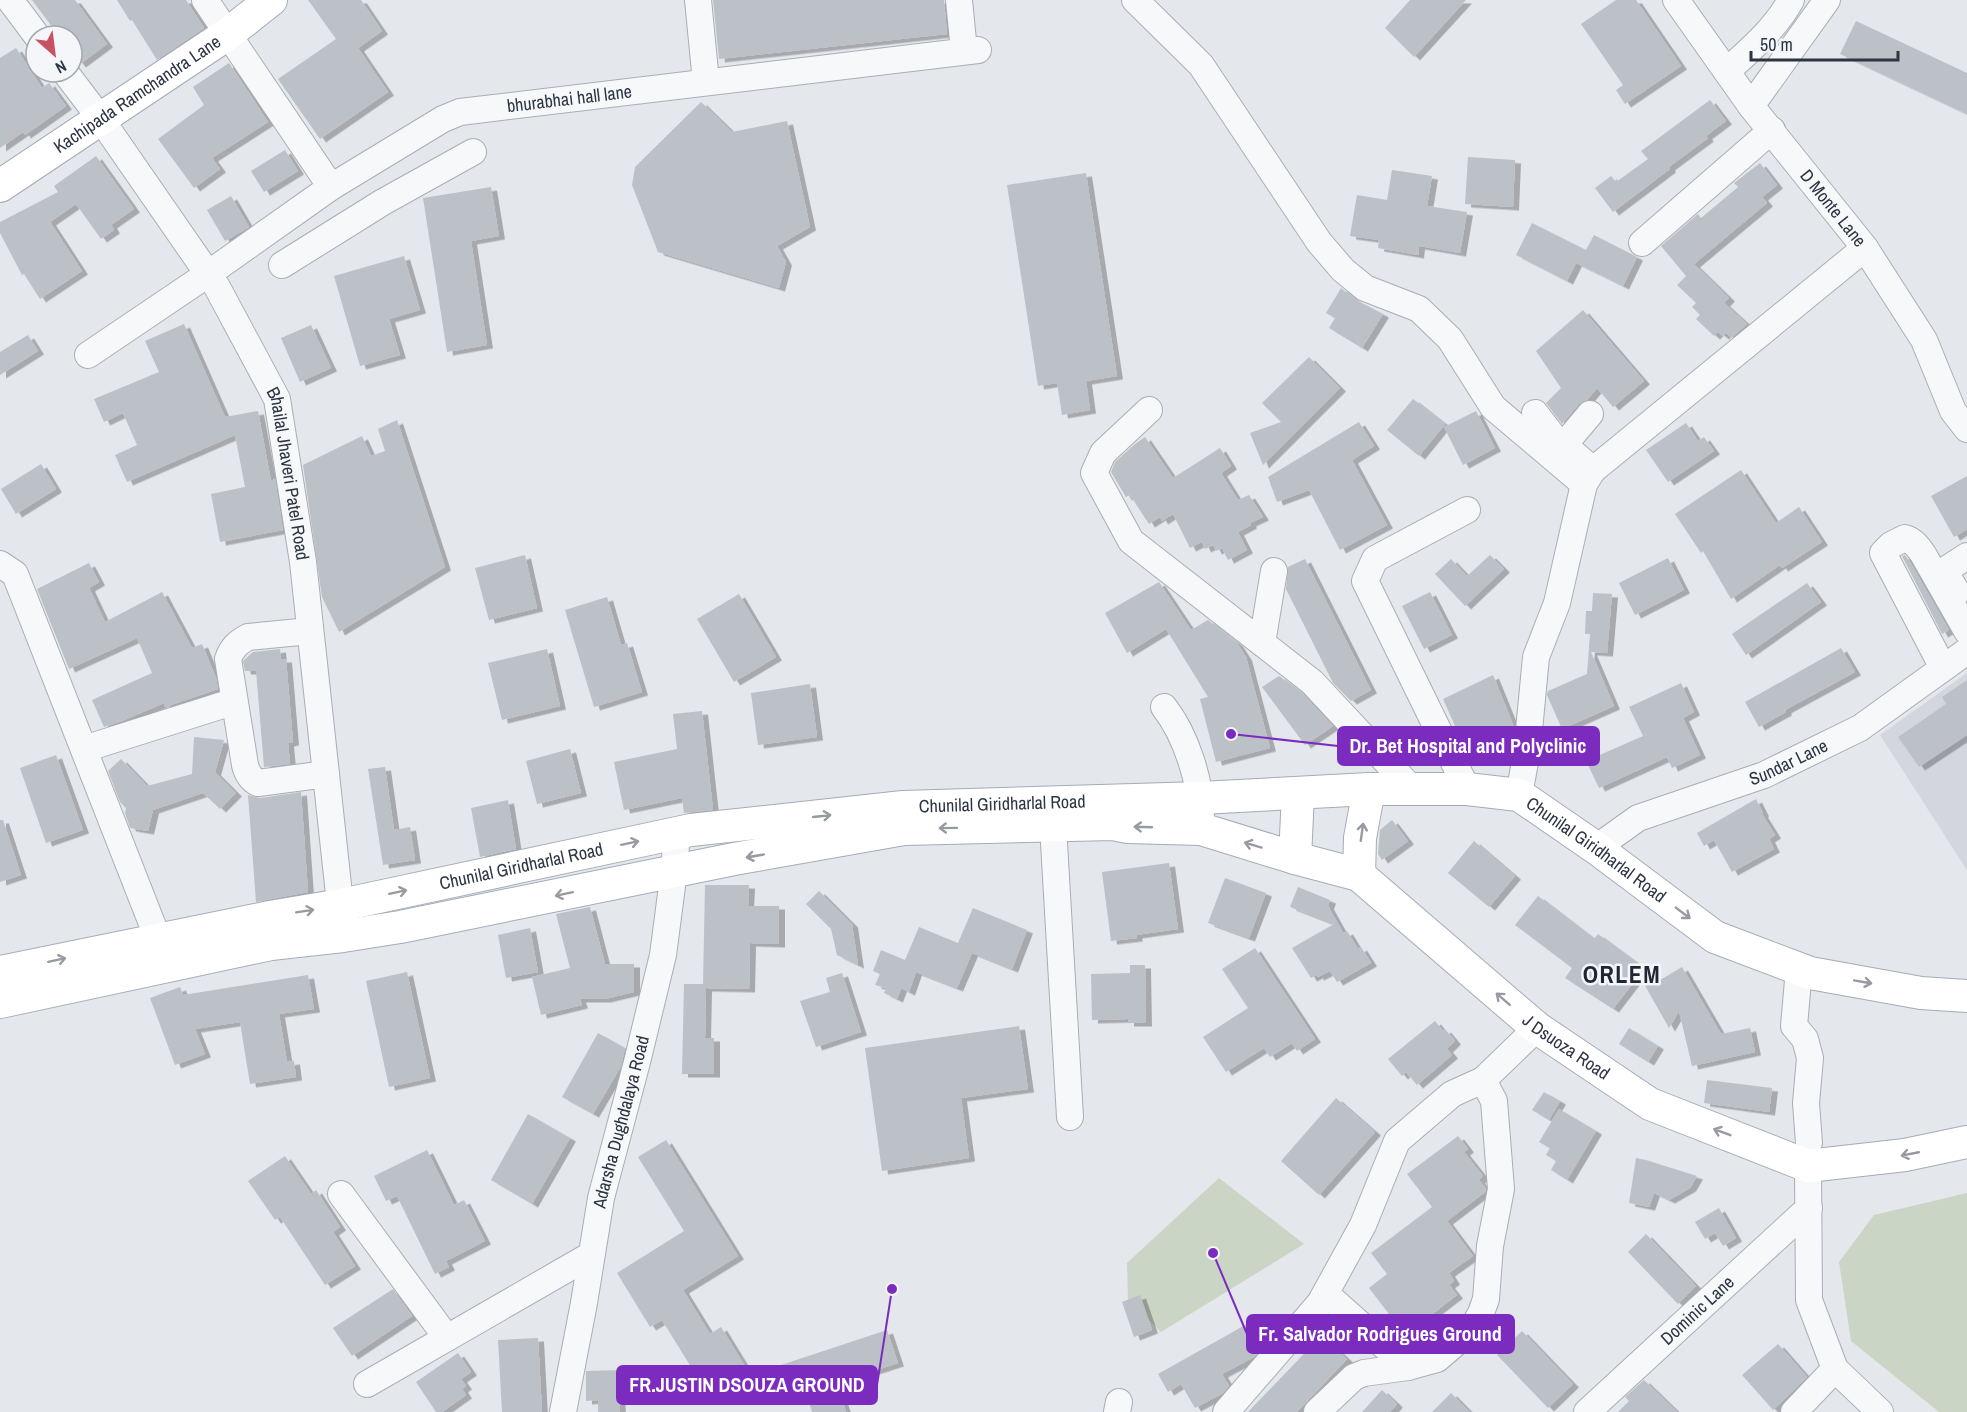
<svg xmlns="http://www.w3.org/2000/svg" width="1967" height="1412" font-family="'Archivo Narrow',sans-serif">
<defs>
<filter id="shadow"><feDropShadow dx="6" dy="3.5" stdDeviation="0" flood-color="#0004"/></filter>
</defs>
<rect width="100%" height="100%" fill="#e4e7ec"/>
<path fill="#d3d6dd" d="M1967 673V870L1880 735Z"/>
<path fill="#cad5c6" d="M1219 1178 1304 1244 1161 1332 1128 1299 1127 1263Z
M1967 1193V1412H1939L1851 1341 1839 1262 1874 1215Z"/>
<path fill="#bcc1c8" filter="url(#shadow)" d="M32 0H75L107 44 80 64 72 54V36H59Z
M117 0H186L204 28 157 60 132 20 130 21Z
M308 0H361L382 31 358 48 388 92 320 139 278 79 336 39Z
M713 0H944L947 34 719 59Z
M1410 0H1466L1414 57 1385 28Z
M1616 0H1636L1681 66 1625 104 1616 90 1623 85 1581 24Z
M1856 21 1967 73V114L1840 54Z
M16 48 42 88 49 83 66 106 25 135 23 132 0 148V58Z
M229 63 268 122 212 158 220 169 194 188 158 139 204 105 193 87Z
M1710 100 1726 121 1706 136 1708 138 1669 167 1670 169 1613 212 1595 188 1611 176 1616 182 1648 159 1641 151Z
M701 102 732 132 787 121 810 227 777 246 786 262 779 288 658 252 632 185 635 167Z
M285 150 298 171 264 192 251 171Z
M96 156 134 209 111 225 114 230 101 239 76 204 50 222 82 271 40 299 24 274 22 275 0 233V222L58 192 54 186Z
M1468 157 1515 160 1513 207 1465 204Z
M1760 163 1777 185 1762 197 1767 203 1694 264 1729 298 1724 303 1747 324 1731 338 1726 333 1723 336 1718 332 1714 336 1696 319 1700 315 1692 307 1696 303 1677 285 1686 276 1661 246 1698 214 1701 218 1738 187 1734 183Z
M1392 170 1432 176 1427 206 1467 212 1460 253 1419 246 1418 255 1378 248 1379 240 1350 236 1357 195 1387 200Z
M1086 173 1117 376 1086 381 1090 410 1062 415 1057 383 1038 386 1007 185Z
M491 187 499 236 471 241 487 345 447 352 423 198Z
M231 196 249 227 225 241 207 210Z
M1532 223 1586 250 1594 235 1637 257 1623 286 1576 263 1567 281 1516 255Z
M404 256 420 310 389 319 400 355 360 366 334 276Z
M1341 288 1356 300 1383 314 1362 348 1329 328 1335 318 1326 313Z
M1583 310 1644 381 1613 407 1597 388 1587 400 1579 404 1562 424 1546 403 1561 388 1536 351Z
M184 324 225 417 258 411 271 481 275 479 283 530 220 542 211 494 245 487 235 435 127 482 115 455 137 445 123 413 104 422 94 399 159 372 145 341Z
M311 325 331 368 300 382 281 338Z
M28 335 38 351 0 375V352Z
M1309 357 1340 388 1263 465 1250 433 1281 422 1262 403Z
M1413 399 1445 424 1419 456 1387 430Z
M1476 411 1495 448 1463 465 1444 427Z
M397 420 445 567 339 632 322 597 303 465 362 436 371 456 385 451 378 429Z
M1359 422 1374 446 1352 460 1387 525 1340 550 1309 490 1277 502 1268 477Z
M1686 423 1698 441 1704 437 1714 451 1668 482 1646 450Z
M1145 437 1173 478 1220 448 1231 466 1221 473 1238 500 1249 495 1263 517 1250 523 1251 525 1238 532 1247 550 1228 560 1222 548 1216 551 1213 545 1205 549 1202 542 1190 548 1173 514 1162 521 1160 517 1149 524 1130 495 1126 497 1111 472 1115 462 1135 444Z
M41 464 56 489 16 514 1 489Z
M1741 470 1776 523 1799 507 1822 542 1782 568 1780 565 1731 599 1703 551 1701 553 1675 514Z
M1967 476V529L1954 537 1931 496Z
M525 555 537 608 489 620 475 568Z
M1490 555 1504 569 1465 606 1435 574 1451 559 1467 576Z
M1905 555 1910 562 1949 630 1942 634 1902 556Z
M1668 558 1684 590 1635 615 1619 583Z
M1305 559 1371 690 1351 701 1333 683 1286 589 1288 567Z
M89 563 99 582 89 588 105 622 162 592 192 648 202 644 216 678 218 689 165 707 164 703 122 721 104 727 92 700 152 673 137 638 69 669 37 589Z
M1159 582 1191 630 1208 620 1237 643 1246 657 1270 748 1216 762 1200 699 1208 697 1166 629 1127 653 1105 613Z
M1807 583 1821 602 1746 655 1732 634Z
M1430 592 1452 635 1424 649 1402 606Z
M1593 593 1612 594 1607 653 1591 652 1614 706 1562 729 1547 695 1548 691 1587 674 1590 634H1585L1586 611H1592Z
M739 594 776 657 734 682 697 619Z
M607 597 621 645 627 643 642 692 594 707 565 610Z
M1841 648 1855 672 1785 710 1786 712 1759 727 1745 702Z
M280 649 281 659H286L293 742 288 743 290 764 264 767 256 671H245L243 661 253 652Z
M547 649 560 706 502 720 488 663Z
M1493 675 1514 727 1512 750 1499 755 1490 735 1464 746 1443 699Z
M1279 676 1302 693 1333 726 1305 745 1262 687Z
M1967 680V735L1919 767 1898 737 1946 704 1942 697Z
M1681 683 1694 712 1683 718 1700 755 1672 768 1667 757 1599 788 1586 761 1643 736 1629 707Z
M810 684 817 737 758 745 751 693Z
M702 711 713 810 684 813 682 798 624 810 614 762 677 749 673 714Z
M194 737 224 740 215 772 236 793 220 809 203 793 153 810 148 831 130 828 125 813 126 808 120 802 108 771 121 759 147 786 192 774Z
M570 749 581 793 537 804 526 761Z
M56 755 83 830 46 843 20 768Z
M385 767 394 830 410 827 415 860 383 865 368 769Z
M301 792 308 892 256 902 248 795 260 798Z
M1756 799 1763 813 1762 814 1775 835 1769 839 1774 849 1732 872 1714 840 1704 846 1697 833Z
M508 800 516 849 480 857 471 808Z
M0 820H3L21 875 0 882Z
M1392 820 1408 841 1382 860 1378 854 1380 830Z
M1474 841 1515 876 1489 907 1448 873Z
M1169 863 1178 929 1136 935 1137 938 1111 941 1102 872Z
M1225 878 1266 893 1249 938 1208 923Z
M705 885H749L748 906H779V944L750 943 749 989 706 988 705 1038H714V1074H682L684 984H703Z
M1298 887 1330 900 1328 906 1343 933 1347 931 1358 949 1361 947 1371 963 1337 982 1330 971 1318 977 1317 975 1311 978 1292 948 1334 924 1290 907Z
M819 891 852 924 858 965 837 955 831 929 806 904Z
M1538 896 1594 939 1598 934 1660 980 1682 967 1721 1034 1750 1028 1755 1052 1692 1066 1679 1011 1669 1028 1639 975 1613 1009 1565 978 1572 968 1515 925Z
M590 907 605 964H634V992L605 999H580L582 1005 541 1015 532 977 570 968 556 914Z
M973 908 1027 930 1012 969 972 953 957 988 916 972 909 992 901 988 897 999 884 993 886 988 875 985 880 974 873 971 881 950 905 960 919 927 958 943Z
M530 928 538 972 506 978 498 935Z
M1255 948 1315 1039 1297 1051 1292 1043 1270 1057 1264 1048 1226 1072 1203 1037 1248 1008 1222 969Z
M1130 965H1145L1146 1023H1128V1019L1092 1020 1091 974 1130 973Z
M407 972 430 1078 389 1087 366 981Z
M842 973 861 1032 816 1047 800 1001 830 992 826 978Z
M308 975 314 1009 279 1014 287 1062 294 1061 296 1077 250 1084 240 1022 195 1029 205 1054 175 1065 150 998 180 987 183 995Z
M1435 1021 1443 1031 1445 1029 1455 1041 1447 1049 1452 1055 1417 1085 1406 1072 1402 1076 1388 1059Z
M1019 1026 1028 1089 961 1098 969 1158 882 1171 865 1048Z
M1629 1028 1658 1046 1648 1062 1619 1044Z
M598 1033 625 1048 621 1066 593 1114 562 1097Z
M1707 1080 1772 1088 1769 1112 1704 1103Z
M1544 1092 1560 1101 1549 1120 1532 1110Z
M1336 1098 1375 1132 1319 1195 1281 1161Z
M1559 1109 1596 1131 1567 1180 1551 1170 1556 1161 1546 1155 1550 1148 1539 1142Z
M528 1114 570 1138 532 1204 491 1180Z
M1458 1136 1468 1149 1464 1152 1483 1176 1479 1180 1486 1189 1485 1192 1447 1221 1473 1256 1449 1273 1454 1281 1449 1285 1457 1295 1405 1335 1369 1288 1387 1274 1371 1253 1432 1207 1407 1174Z
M666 1140 738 1256 683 1290 710 1334 721 1327 746 1368 707 1393 662 1320 650 1327 617 1273 684 1231 638 1157Z
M427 1150 454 1205 464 1200 485 1241 446 1261 449 1267 435 1274 397 1196 386 1201 374 1176Z
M285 1156 311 1194 316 1190 340 1227 333 1232 355 1266 325 1285 280 1217 275 1220 248 1181Z
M1636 1158 1646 1160 1697 1176 1690 1188 1669 1200 1654 1193 1649 1207 1629 1203Z
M1719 1208 1736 1238 1723 1246 1715 1233 1705 1239 1695 1222Z
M1646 1234 1696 1286 1678 1304 1628 1252Z
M393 1289 412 1316 352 1356 333 1328Z
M1140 1295 1152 1330 1134 1337 1122 1302Z
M1247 1324 1261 1349 1254 1357 1222 1374 1229 1386 1223 1393 1195 1408 1181 1384 1168 1392 1158 1374Z
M887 1330 898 1363 836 1383 846 1412H812L805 1390 778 1398 769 1369Z
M1522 1331 1573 1384 1548 1408 1497 1355Z
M1322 1335 1347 1359 1297 1412H1248Z
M538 1338 542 1412H502L498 1340Z
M1778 1344 1807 1377 1773 1410 1742 1375Z
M458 1353 471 1372 461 1379 466 1386 462 1389 466 1395 442 1412H436L416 1382Z
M622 1370 623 1391H619L620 1412H598V1400L586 1401V1371Z
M1644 1380 1677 1412H1618L1629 1401 1625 1397Z
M1382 1390 1397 1404 1390 1412H1362Z
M1451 1393 1470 1412H1432Z"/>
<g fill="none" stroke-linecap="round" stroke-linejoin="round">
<g stroke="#a9aeb6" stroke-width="28">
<g id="minor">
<path d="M10 0 37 36"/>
<path d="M205 0 331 187"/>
<path d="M698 0 706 82"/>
<path d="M959 0 964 51"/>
<path d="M1135 0 1201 65 1319 242 1343 270 1365 288 1419 309 1450 339 1493 407 1584 484"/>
<path id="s1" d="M1676 0 1751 106 1865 248 1924 340 1953 411 1967 429"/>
<path d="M1727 71C1751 49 1775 29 1791 0"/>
<path id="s2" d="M65 72 100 118 217 287 277 399 303 562 342 922"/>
<path d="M1751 106 1827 0"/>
<path d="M1642 243 1772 130"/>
<path d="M282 265 383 202 473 152"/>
<path id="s3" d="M88 355 208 274 331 187 443 119 460 112 978 50"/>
<path d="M1149 410 1103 453 1094 473 1131 541 1312 682 1413 790"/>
<path d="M1535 413 1555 439 1564 445 1593 470"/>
<path d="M1564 445 1590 414"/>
<path d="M0 564 15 574 158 939"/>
<path d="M1957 592 1944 571 1967 556"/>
<path d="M310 631 248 637C237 643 232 648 228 659L245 765C247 773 250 779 258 783L326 774"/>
<path d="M1262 643 1274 571"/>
<path d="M1943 668 1883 553 1891 545 1905 538C1913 540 1918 547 1923 554L1967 631"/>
<path d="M1164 707C1186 735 1201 782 1201 817"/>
<path d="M84 749 226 704"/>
<path d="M1467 789 1365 581 1375 559 1467 510"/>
<path d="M1519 795 1527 751 1536 657 1557 603 1584 484 1593 470 1865 248"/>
<path d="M1053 826 1070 1117"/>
<path id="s4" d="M1596 848 1638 818 1764 775 1860 728 1967 651"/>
<path d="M1799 969 1794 1026 1805 1039 1810 1058 1806 1103 1809 1143"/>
<path d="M1808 1166 1809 1300 1835 1369 1880 1412"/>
<path d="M341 1194 447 1338"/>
<path d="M1326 1294 1408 1367"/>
<path d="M367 1384 591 1255"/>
<path id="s5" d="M563 1412 584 1303 601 1198 637 1062 663 955 674 871 677 833"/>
<path d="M1117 1412 1119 1402"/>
<path d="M1226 1412 1320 1303 1363 1225 1397 1141 1452 1094 1483 1080 1537 1028"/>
<path d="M1317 1412 1354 1377 1364 1373 1408 1367 1437 1359 1472 1329 1481 1313 1486 1299 1490 1246 1501 1189 1494 1101 1483 1080"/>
<path id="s6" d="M1587 1412 1809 1208"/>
<path d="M1794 1412 1835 1369"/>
</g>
</g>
<g stroke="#a4acb7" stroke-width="34">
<g id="major">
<path id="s7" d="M0 186 229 33 271 0"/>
<path d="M1295 858 1298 793"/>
<path d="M1359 875 1360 838 1369 789"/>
<path id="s8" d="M0 972 270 917 341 905 691 830 903 807 1201 798 1369 789H1467L1519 795 1596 848 1715 937 1810 973 1921 993 1967 996"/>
<path id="s9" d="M0 1002 271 944 343 936 400 927 734 859 904 829 1113 824 1128 827 1201 829 1295 858 1359 875 1537 1028 1650 1104 1808 1166 1905 1155 1967 1142"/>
</g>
</g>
<use href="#minor" stroke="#f7f8fa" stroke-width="26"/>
<use href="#major" stroke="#fff" stroke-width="32"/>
</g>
<defs><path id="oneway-shaft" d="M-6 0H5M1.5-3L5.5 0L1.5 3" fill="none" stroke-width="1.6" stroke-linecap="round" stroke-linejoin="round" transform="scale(1.5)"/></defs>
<g stroke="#969aa1">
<use href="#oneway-shaft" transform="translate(822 816) rotate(-6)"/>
<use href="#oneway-shaft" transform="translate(1143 827) rotate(-178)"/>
<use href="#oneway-shaft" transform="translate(948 828) rotate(179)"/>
<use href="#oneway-shaft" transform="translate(1362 832) rotate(-82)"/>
<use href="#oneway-shaft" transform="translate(630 843) rotate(-12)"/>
<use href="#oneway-shaft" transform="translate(1253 845) rotate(-163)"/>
<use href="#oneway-shaft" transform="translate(755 856) rotate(170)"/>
<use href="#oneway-shaft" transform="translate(398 892) rotate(-12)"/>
<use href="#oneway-shaft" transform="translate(564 894) rotate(168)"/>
<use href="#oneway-shaft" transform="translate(305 911) rotate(-9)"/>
<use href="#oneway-shaft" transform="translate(1683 913) rotate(37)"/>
<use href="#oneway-shaft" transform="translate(57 960) rotate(-12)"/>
<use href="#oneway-shaft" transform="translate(1863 982) rotate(10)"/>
<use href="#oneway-shaft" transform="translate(1503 999) rotate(-139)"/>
<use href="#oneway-shaft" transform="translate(1722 1132) rotate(-159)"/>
<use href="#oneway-shaft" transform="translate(1910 1154) rotate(169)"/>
</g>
<g text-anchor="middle" stroke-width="5" stroke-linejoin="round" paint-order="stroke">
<g font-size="18" fill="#2d3543" stroke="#f4f6f9">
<text dy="6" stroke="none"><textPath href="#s7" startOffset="165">Kachipada Ramchandra Lane</textPath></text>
<text dy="6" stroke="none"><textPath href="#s3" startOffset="555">bhurabhai hall lane</textPath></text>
<text dy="6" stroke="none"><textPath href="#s1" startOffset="261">D Monte Lane</textPath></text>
<text dy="6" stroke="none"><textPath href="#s2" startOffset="466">Bhailal Jhaveri Patel Road</textPath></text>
<text dy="6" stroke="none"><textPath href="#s4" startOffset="212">Sundar Lane</textPath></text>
<text dy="6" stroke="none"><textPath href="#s8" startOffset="1018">Chunilal Giridharlal Road</textPath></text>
<text dy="6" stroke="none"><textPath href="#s8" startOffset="1630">Chunilal Giridharlal Road</textPath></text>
<text dy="6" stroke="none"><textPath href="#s8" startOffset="532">Chunilal Giridharlal Road</textPath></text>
<text dy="6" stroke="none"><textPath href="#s9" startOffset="1652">J Dsuoza Road</textPath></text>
<text dy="6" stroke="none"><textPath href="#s5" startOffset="296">Adarsha Dughdalaya Road</textPath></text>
<text dy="6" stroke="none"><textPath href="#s6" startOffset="150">Dominic Lane</textPath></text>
</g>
<g font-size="24" font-weight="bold" letter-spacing="1.5" fill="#1f2634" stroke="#f4f6f9">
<text x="1622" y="983">ORLEM</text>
</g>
</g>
<path fill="none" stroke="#7b2cbf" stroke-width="2" d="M1231 734L1338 746M1213 1253L1247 1334M892 1289L877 1385"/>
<g fill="#7b2cbf" stroke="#f4f6f9" stroke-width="2">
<circle cx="1231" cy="734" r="6"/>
<circle cx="1213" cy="1253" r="6"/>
<circle cx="892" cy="1289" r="6"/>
</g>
<g fill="#7b2cbf" stroke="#7b2cbf" stroke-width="2">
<rect x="1338" y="727" width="261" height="38" rx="6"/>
<rect x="1247" y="1315" width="267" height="38" rx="6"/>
<rect x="617" y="1366" width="260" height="38" rx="6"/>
</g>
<g font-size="20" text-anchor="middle" font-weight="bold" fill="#fff">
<text x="1468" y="753">Dr. Bet Hospital and Polyclinic</text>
<text x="1380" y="1341">Fr. Salvador Rodrigues Ground</text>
<text x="747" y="1392">FR.JUSTIN DSOUZA GROUND</text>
</g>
<g transform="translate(54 54) rotate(152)"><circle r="28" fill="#f4f6f9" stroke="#a4a9b0" stroke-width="1.5"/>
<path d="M0-4.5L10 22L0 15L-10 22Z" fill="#c95164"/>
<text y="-9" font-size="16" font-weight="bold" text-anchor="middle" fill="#2d3543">N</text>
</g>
<path d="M1751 51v9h147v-9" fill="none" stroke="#2d3543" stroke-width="3"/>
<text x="1760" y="51" font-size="18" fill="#2d3543" stroke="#f4f6f9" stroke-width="4.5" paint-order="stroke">50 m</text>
</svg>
